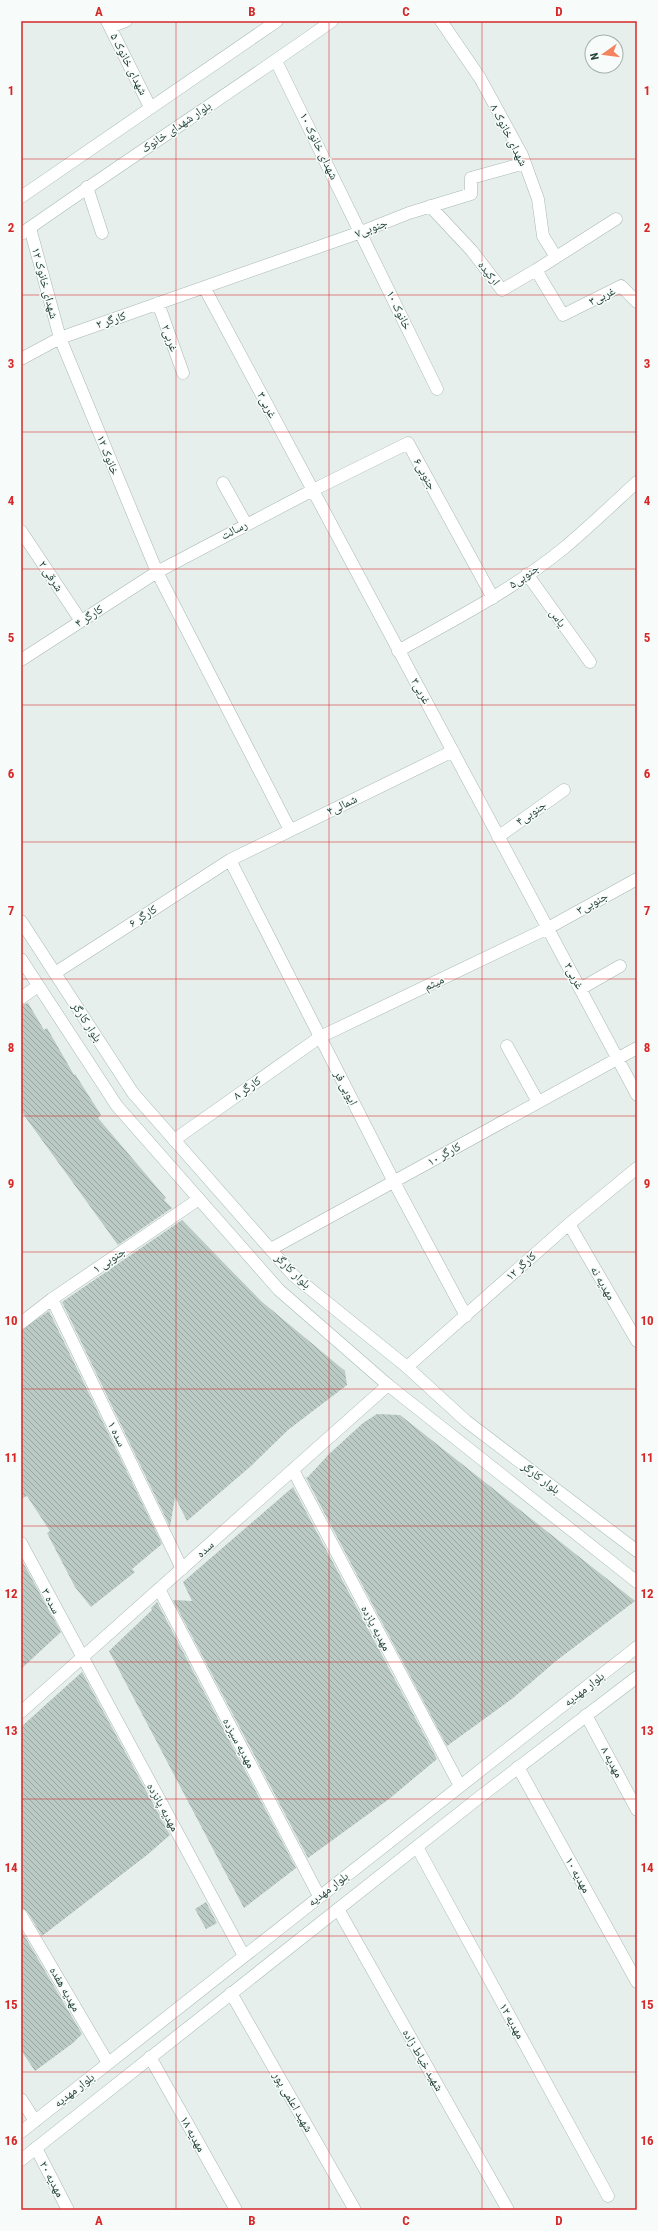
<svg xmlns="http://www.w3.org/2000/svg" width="658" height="2231" font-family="'Roboto Condensed','Noto Naskh Arabic',sans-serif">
<defs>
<pattern id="building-back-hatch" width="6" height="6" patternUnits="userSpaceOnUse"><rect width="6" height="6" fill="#bbcac4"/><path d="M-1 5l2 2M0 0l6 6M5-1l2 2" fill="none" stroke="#98a6a0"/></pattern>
</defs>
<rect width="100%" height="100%" fill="#e6efeb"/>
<path fill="url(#building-back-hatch)" d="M28 1003 44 1030 47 1028 74 1075 75 1074 101 1115 98 1118 166 1198 164 1200 172 1208 118 1245 21 1111V1005Z
M182 1220 261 1301 345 1371 347 1385 288 1430 251 1466 187 1521 175 1497 170 1527 62 1302Z
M49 1311 162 1544 132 1569 135 1572 91 1607 75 1587 47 1533 50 1531 27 1496 21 1499V1330Z
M377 1414 400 1415 635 1601 556 1661 513 1698 447 1746 305 1476 307 1478 329 1454 363 1423Z
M293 1487 437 1759 389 1799 308 1858 173 1600 192 1601 183 1582Z
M21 1559 61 1632 21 1669Z
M157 1602 296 1868 244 1908 109 1651 152 1610 151 1608Z
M82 1672 170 1835 147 1855 42 1936 27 1911 21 1908V1727Z
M206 1902 217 1923 206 1929 195 1909Z
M21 1930 82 2034 73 2043 35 2071 21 2050Z"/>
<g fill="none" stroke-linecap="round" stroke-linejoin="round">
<g stroke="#a8b8b2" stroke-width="13">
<path id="minor" d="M107 21 150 107
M441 21 480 78 522 155 538 199 543 236 556 257
M110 27 126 21
M276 61 437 389
M87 187 102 233
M430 206 472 251 502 290 536 270 563 315 621 286 637 302
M30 228 60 338 157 572 290 830
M536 270 616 219
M204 287 637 1095
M158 303 183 373
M21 359 60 338 361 232 409 213 471 194V178L525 163
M223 483 246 524
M21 531 81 621
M527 574 590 662
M398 651C455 619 514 589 564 548 589 527 613 504 637 482
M21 660 157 572 313 490 408 443 493 598
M498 837 564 790
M230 860 394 1182 466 1316
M55 973 230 860 453 751
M580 989 620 966
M21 998 38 986
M507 1046 538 1102
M174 1140 320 1037 548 928 637 879
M569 1224 637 1341
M271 1249 637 1048
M52 1299 182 1569
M21 1323 52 1299 199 1199
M407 1367 569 1224 637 1168
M293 1470 460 1786
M21 1543 244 1956
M159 1589 319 1896
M586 1715 637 1810
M518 1767 637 1982
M417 1847 608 2196
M338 1909 508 2210
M21 1915 108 2063
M231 1993 355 2210
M150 2057 236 2210
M21 2099 35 2121
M36 2148 68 2210"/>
</g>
<g stroke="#a8b8b2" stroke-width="13">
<path id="tertiary" d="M21 1712 388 1385"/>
</g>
<g stroke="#a4bbb3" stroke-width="13">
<path id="secondary" d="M21 197 277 21
M21 234C123 162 229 94 332 21
M21 921 133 1093 293 1275 407 1367 466 1421 637 1551
M21 959 117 1106 279 1290 388 1385 637 1582
M21 2132 637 1647
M21 2160 481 1796 637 1677"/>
</g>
<use href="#minor" stroke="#fff" stroke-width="12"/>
<use href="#tertiary" stroke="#fff" stroke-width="12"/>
<use href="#secondary" stroke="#fff" stroke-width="12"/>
</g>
<path fill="none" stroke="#d62828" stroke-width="1" stroke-opacity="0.55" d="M176 21V2210M329 21V2210M482 21V2210M21 159H637M21 295H637M21 432H637M21 569H637M21 705H637M21 842H637M21 979H637M21 1116H637M21 1252H637M21 1389H637M21 1526H637M21 1662H637M21 1799H637M21 1936H637M21 2072H637"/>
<g text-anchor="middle" stroke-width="3" stroke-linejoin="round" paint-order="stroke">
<g font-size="12" fill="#24423a" stroke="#f7fbf9">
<text transform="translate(129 64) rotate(63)" y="4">شهدای خانوک ۵</text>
<text transform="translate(176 127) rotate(-34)" y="4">بلوار شهدای خانوک</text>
<text transform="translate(509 135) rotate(63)" y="4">شهدای خانوک ۸</text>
<text transform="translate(319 146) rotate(64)" y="4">شهدای خانوک ۱۰</text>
<text transform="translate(371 228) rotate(-21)" y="4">جنوبی۷</text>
<text transform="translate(489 273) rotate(52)" y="4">ارکیده</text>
<text transform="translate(45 283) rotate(75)" y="4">۱۲ شهدای خانوک</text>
<text transform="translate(602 296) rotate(-26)" y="4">غربی۳</text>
<text transform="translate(399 310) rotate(64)" y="4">خانوک ۱۰</text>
<text transform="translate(111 320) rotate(-19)" y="4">کارگر ۲</text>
<text transform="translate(170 338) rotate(70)" y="4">غربی۲</text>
<text transform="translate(267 405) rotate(62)" y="4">غربی۳</text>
<text transform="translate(108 455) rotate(68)" y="4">خانوک ۱۲</text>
<text transform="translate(425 474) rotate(61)" y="4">جنوبی۶</text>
<text transform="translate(234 530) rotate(-28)" y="4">رسالت</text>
<text transform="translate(51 576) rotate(56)" y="4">شرقی ۲</text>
<text transform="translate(524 576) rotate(-35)" y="4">جنوبی۵</text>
<text transform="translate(89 616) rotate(-33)" y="4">کارگر ۴</text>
<text transform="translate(558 618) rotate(55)" y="4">یاس</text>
<text transform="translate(421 691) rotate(61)" y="4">غربی۳</text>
<text transform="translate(342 805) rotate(-26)" y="4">شمالی۴</text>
<text transform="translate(531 813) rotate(-35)" y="4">جنوبی۴</text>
<text transform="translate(592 903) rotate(-29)" y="4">جنوبی۳</text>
<text transform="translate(143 916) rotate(-33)" y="4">کارگر ۶</text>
<text transform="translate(574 976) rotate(62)" y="4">غربی۳</text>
<text transform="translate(434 983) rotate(-26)" y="4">میثم</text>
<text transform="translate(87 1022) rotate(57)" y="4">بلوار کارگر</text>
<text transform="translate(247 1088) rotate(-35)" y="4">کارگر ۸</text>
<text transform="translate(346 1088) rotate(63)" y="4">ایوبی فر</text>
<text transform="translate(444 1154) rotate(-29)" y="4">کارگر ۱۰</text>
<text transform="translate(109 1260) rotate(-34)" y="4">۱ جنوبی</text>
<text transform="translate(521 1266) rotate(-42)" y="4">کارگر ۱۲</text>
<text transform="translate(293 1271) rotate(44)" y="4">بلوار کارگر</text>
<text transform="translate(603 1283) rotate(60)" y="4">مهدیه نه</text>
<text transform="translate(117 1434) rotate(64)" y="4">سده ۱</text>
<text transform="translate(541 1478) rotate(37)" y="4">بلوار کارگر</text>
<text transform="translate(205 1549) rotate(-42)" y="4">سده</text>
<text transform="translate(51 1601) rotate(62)" y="4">سده ۳</text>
<text transform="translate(376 1628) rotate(62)" y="4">مهدیه یازده</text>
<text transform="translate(584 1689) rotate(-38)" y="4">بلوار مهدیه</text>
<text transform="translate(239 1743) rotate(62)" y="4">مهدیه سیزده</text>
<text transform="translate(612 1762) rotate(62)" y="4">مهدیه ۸</text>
<text transform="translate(163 1807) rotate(61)" y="4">مهدیه پانزده</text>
<text transform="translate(578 1875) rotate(61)" y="4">مهدیه ۱۰</text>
<text transform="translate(328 1889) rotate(-38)" y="4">بلوار مهدیه</text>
<text transform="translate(65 1989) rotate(60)" y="4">مهدیه هفده</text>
<text transform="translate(512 2021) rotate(61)" y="4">مهدیه ۱۲</text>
<text transform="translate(423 2060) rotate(60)" y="4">شهید خیاط زاده</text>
<text transform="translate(74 2090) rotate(-38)" y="4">بلوار مهدیه</text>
<text transform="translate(293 2102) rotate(60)" y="4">شهید اعلمی پور</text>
<text transform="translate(193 2134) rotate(61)" y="4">مهدیه ۱۸</text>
<text transform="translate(52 2179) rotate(62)" y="4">مهدیه ۲۰</text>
</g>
</g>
<rect width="658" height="2231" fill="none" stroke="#f7fbf9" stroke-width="44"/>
<g transform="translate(604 54) rotate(256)"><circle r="19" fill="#f7fbf9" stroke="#a3b1ad"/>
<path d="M0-3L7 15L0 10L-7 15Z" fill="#f4845f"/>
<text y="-6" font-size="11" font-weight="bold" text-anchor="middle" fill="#24423a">N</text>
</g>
<rect x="22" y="22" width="614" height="2187" fill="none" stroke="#d62828" stroke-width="1.5"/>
<g font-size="13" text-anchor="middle" font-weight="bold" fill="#d62828">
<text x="99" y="16">A</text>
<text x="252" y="16">B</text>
<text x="406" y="16">C</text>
<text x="559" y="16">D</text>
<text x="11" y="95">1</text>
<text x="647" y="95">1</text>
<text x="11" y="232">2</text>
<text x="647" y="232">2</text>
<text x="11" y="368">3</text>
<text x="647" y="368">3</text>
<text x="11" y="505">4</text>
<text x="647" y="505">4</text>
<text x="11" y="642">5</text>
<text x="647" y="642">5</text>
<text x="11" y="778">6</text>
<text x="647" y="778">6</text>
<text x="11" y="915">7</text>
<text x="647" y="915">7</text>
<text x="11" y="1052">8</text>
<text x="647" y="1052">8</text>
<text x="11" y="1188">9</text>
<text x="647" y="1188">9</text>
<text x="11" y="1325">10</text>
<text x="647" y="1325">10</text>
<text x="11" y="1462">11</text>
<text x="647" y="1462">11</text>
<text x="11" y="1598">12</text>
<text x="647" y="1598">12</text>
<text x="11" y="1735">13</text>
<text x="647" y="1735">13</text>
<text x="11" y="1872">14</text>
<text x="647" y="1872">14</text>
<text x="11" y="2009">15</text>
<text x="647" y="2009">15</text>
<text x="11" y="2145">16</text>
<text x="647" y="2145">16</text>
<text x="99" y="2225">A</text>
<text x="252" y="2225">B</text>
<text x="406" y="2225">C</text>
<text x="559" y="2225">D</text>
</g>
</svg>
